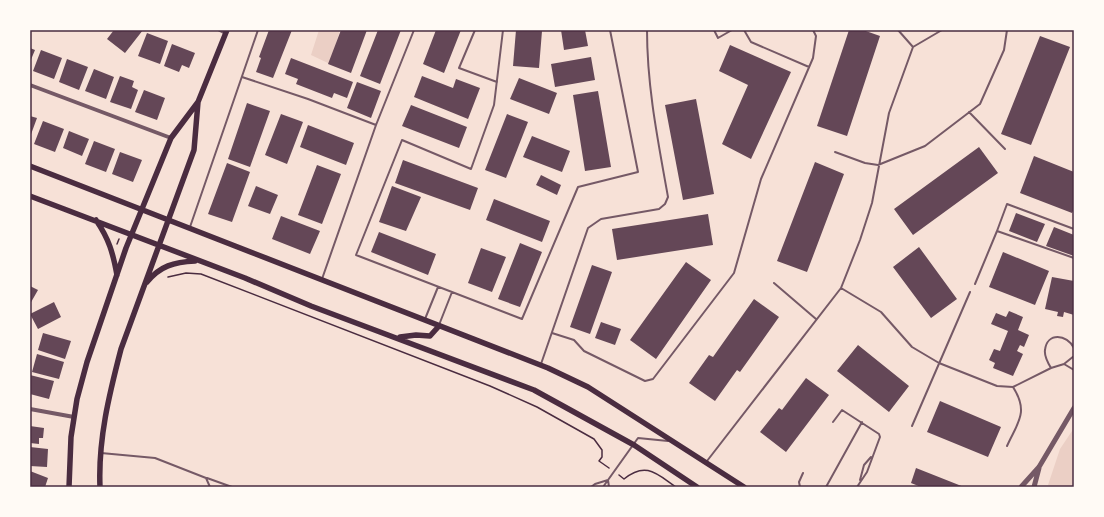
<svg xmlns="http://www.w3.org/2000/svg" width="1104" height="517" font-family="Arial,sans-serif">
<rect width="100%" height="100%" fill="#f7e1d7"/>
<path fill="#ebcfc5" d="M319 30H340L330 64 311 55Z
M1074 428V487H1053L1048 485 1060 449Z"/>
<path fill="#644757" d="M114 30H143L125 53 107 39Z
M269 30H292L273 78 256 72 261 58 259 57Z
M341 30H367L351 73 328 64Z
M378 30H401L380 84 360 76Z
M436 30H461L444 73 423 64Z
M516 30 542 31 539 68 513 66Z
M561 30H585L588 46 564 50Z
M849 30H863L880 36 847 136 817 126Z
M147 33 168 41 160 64 138 56Z
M1040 36 1070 47 1031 145 1001 134Z
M172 44 195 53 189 68 182 65 179 72 164 66Z
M730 45 791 72 751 159 722 144 748 85 719 71Z
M30 48 35 50 30 62Z
M41 50 62 58 54 79 33 71Z
M591 57 595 80 555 87 551 64Z
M291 58 353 82 347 98 334 93 332 98 296 84 298 79 285 74Z
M67 59 88 67 79 90 59 82Z
M94 69 114 77 106 99 85 91Z
M120 76 134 81 132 87 138 90 131 109 110 102Z
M422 76 453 88 456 79 480 88 468 119 414 97Z
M519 78 557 93 549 114 510 99Z
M357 82 381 91 371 118 347 108Z
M144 90 165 98 157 120 135 112Z
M598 91 611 167 585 171 573 95Z
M696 99 714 194 683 200 665 105Z
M247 103 270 111 250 167 228 159Z
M411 105 467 127 459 148 402 126Z
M281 114 303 122 287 164 265 155Z
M507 114 528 122 506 178 485 170Z
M30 116 37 118 30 137Z
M43 121 64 129 55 152 34 144Z
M308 125 354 143 346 165 300 147Z
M69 131 89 139 82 156 63 148Z
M532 136 570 151 562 172 523 157Z
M94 141 115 149 106 172 85 164Z
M979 147 998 173 913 235 894 209Z
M120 152 142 160 133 182 112 174Z
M1034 156 1074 172V209L1072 213 1020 193Z
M403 160 478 188 470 210 395 183Z
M815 162 844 174 807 272 777 261Z
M227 163 250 172 232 222 208 214Z
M317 165 341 174 322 224 298 215Z
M541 175 561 185 557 195 536 185Z
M256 186 278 195 270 214 248 206Z
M392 186 421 197 406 231 379 222Z
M494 199 550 221 542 242 486 220Z
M1016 213 1045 224 1037 242 1009 231Z
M708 214 713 245 617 260 612 229Z
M281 216 320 231 310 254 272 239Z
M1054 227 1074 235V256L1046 246Z
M379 232 436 254 428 275 371 252Z
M520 243 542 252 520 307 498 299Z
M919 247 957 299 931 318 893 267Z
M481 248 506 257 492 292 468 283Z
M1003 252 1049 271 1035 305 989 287Z
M686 262 711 280 656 359 630 340Z
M592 265 612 272 590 334 570 327Z
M1052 277 1074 281V315L1064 312 1063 317 1057 316 1058 312 1045 309Z
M30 286 38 290 30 304Z
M754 299 779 317 740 372 737 370 715 401 689 383 709 355 713 357Z
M54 302 61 317 38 329 30 314Z
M1009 311 1023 317 1018 330 1029 335 1024 347 1020 345 1017 351 1023 354 1013 376 993 368 995 363 989 360 994 349 1000 351 1008 331 991 324 996 313 1006 317Z
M601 322 621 329 615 345 595 338Z
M43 333 71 341 65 359 38 350Z
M858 345 909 386 889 412 837 371Z
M37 354 64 362 59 379 32 372Z
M30 375 54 381 49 399 30 394Z
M806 378 829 395 786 452 760 432 779 408 782 410Z
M940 401 1001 427 988 457 927 432Z
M30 426 44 428 43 438H39V444L30 443Z
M30 447 48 449 47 467 30 466Z
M916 468 964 487H921L911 483Z
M30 471 48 478 45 487H30Z"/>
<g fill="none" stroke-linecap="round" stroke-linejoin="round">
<path stroke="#4a2c40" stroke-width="1.5" d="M117 244 119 239
M168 277 186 273 201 274 490 386 537 407 594 439 602 450V457L599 461 609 468
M619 475 624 479C646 461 657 474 676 487"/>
<path stroke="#755966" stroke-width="2" d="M475 30 459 68 497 82
M503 30 494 105 471 169 402 140 356 255 522 319 578 187 638 172 610 30
M714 30 718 38 732 30
M744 30 751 42 809 67
M898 30 913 47
M242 77 308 99 376 125
M969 112 1005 149
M835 152 865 163 878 165 925 146 980 104 1004 50 1007 30
M190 227 258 30
M997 231 1007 204 1074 229
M322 279 376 125 414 30
M774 283 816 319
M975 284 997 231 1074 258
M841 288 881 312 912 347 939 363 997 386 1013 387 1051 368 1064 364 1074 356V349
M425 319 438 287
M439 325 452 292
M552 333 574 340 584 351 645 381 653 379 734 273 761 179 813 58 816 36 813 30
M541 364 588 228 601 219 659 209 665 204 668 197C658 141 647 87 647 30
M1064 364 1074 370
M1051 368C1048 363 1044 356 1045 350 1047 332 1067 334 1074 348
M833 422 842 410 879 434 880 437 867 472 857 487
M912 426 970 292
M1007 446C1018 422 1029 412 1013 387
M101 453 155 458 206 478 210 487
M707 461 841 288 860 240 872 203 889 113 913 47 942 30
M207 478 232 487
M860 480 864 465 871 457
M591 487 595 484 608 480 609 487
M603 487 638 438 668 441
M800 487 799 482 803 473
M826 487 862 422"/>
<path stroke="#755966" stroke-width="4" d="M220 30 226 33
M30 85 171 138
M30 409 74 417"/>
<path stroke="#755966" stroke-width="5" d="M1021 487 1039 467 1074 408
M1034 487 1039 468"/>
<path stroke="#4a2c40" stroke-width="5.5" d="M30 166 548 368 588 387 744 487
M30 196 245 278 311 306 534 390 634 445 697 487
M96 220C109 239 113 253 117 275
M147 282C160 266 174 262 195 261
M400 337 416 335 430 336 439 326
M69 487 71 437 77 399 87 362 126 248 171 138 198 102 227 30
M100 487C98 440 109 395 121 349L194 150 198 102"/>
</g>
<rect width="1104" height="517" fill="none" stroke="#fffaf5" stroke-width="62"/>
<rect x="31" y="31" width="1042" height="455" fill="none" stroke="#4a2c40" stroke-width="1.5"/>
</svg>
